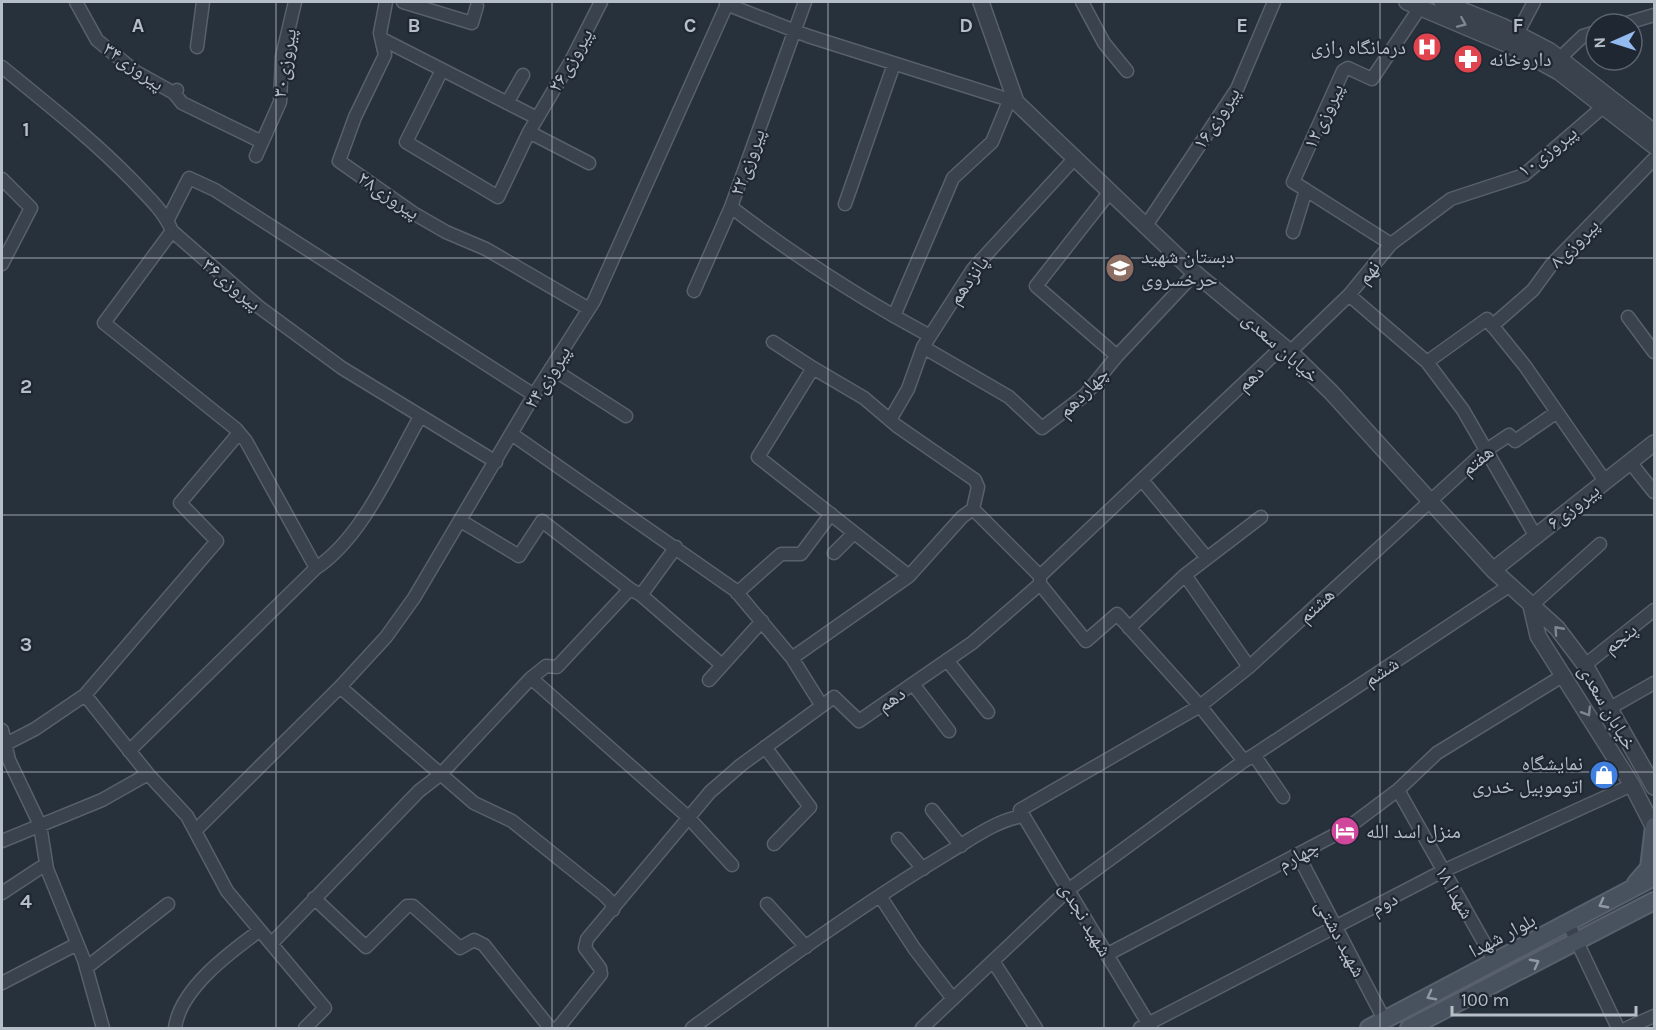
<svg xmlns="http://www.w3.org/2000/svg" width="1656" height="1030" font-family="Karla,'Noto Naskh Arabic',sans-serif">
<rect width="100%" height="100%" fill="#26313c"/>
<g fill="none" stroke-linecap="round" stroke-linejoin="round">
<g stroke="#58606b" stroke-width="15">
<path id="minor" d="M76 2 97 40 136 72 174 93 177 90
M386 2 380 33 385 55 355 117 339 161 413 213 446 232 486 249 589 309
M403 2 472 23 477 6
M805 2 731 207C783 247 837 283 894 316
M1082 2 1104 43 1127 71
M726 4 808 36 1016 102
M1624 24 1654 15
M1517 34 1534 2
M382 39 537 118
M197 47 203 2
M1560 58 1583 36 1596 32
M2 67C47 104 91 138 132 180 147 196 164 211 172 231L259 307 342 368 496 462
M442 70 406 142 498 197 529 132 571 61 601 2
M174 93 182 103 262 142
M507 103 523 75
M529 132 589 163
M256 156 280 102 282 57 295 2
M2 179 31 208 2 264
M1306 190 1391 244
M1109 193 1036 286 1117 356
M845 204 894 64
M167 221 189 178 215 190 534 395
M1145 227 1237 89 1274 2
M1293 232 1306 190 1293 182 1343 71 1348 68 1372 79 1421 6
M694 291 731 207
M1349 295 1427 362 1463 410 1535 535
M1628 317 1654 352
M1492 326 1533 290 1552 264 1654 159
M930 336 894 316 953 178 992 142 1009 101
M773 342 813 368
M923 347 1009 397 1042 428 1085 395 1117 356 1195 273
M1290 352 1349 295 1391 244 1451 199 1524 175 1604 106
M1427 362 1487 319 1525 366 1605 481
M551 368 626 416
M890 420 908 389 923 347 973 269 1074 159
M513 435 735 590 792 658
M1630 462 1654 492
M1142 480 1207 558
M461 521 519 556 542 521 630 589
M834 553 854 533
M316 568C363 537 392 466 420 417
M909 576 962 517 973 509
M1040 584 1086 641 1117 614 1200 706 1244 761
M737 593 781 554H801L831 514
M641 595 722 665
M1531 606 1600 544
M1129 628 1185 575
M947 660 988 712
M1585 665 1654 610
M1249 667 1185 575 1261 517
M531 678 688 817 732 865
M709 680 762 621
M913 684 949 731
M340 687 474 803 512 821 603 894 611 902 613 910
M85 695 148 774 187 816 227 891 325 1008 305 1028
M822 706 792 658 909 576 758 457 813 368 864 398 897 426 975 480 978 487 973 509 1040 576
M1610 708 1654 683
M2 730 9 760 40 825 47 869 84 960 103 1028
M2 746 35 729 85 695 217 541 180 503 239 433
M765 747 810 807 774 844
M129 751 316 568 246 441 236 429 104 323 172 231
M1254 755 1509 586
M1398 790 1495 962
M932 810 961 846
M196 830 340 687 386 637 414 598 534 395 594 301 728 2
M898 839 923 869
M2 841 102 800 148 774
M1298 855 1385 1021
M2 893 46 864
M880 896 914 948 953 999
M314 898 366 947 407 906H413L460 948 474 940 484 945 550 1028
M767 904 806 947
M1568 923 1618 1028
M272 943 419 791 441 774 531 678 546 666 557 667 630 589 641 595 676 547
M1108 954 1346 829 1398 790 1437 753 1564 675
M993 961 1036 1028
M86 968 168 904
M2 983 77 944
M175 1028C180 989 229 953 259 931
M558 1028 601 974 600 968 585 948 587 939 710 792 741 765 834 697 859 721 972 643 1040 584V576L1283 346
M692 1028C775 968 858 907 946 854 970 840 996 820 1023 816
M922 1028 1068 890 1244 761 1254 755 1283 797
M1140 1028 1443 871 1632 785
M1151 1028 1020 810 1200 706 1249 667 1485 451 1509 435 1515 441 1557 412
M1627 1028 1654 1016"/>
</g>
<g stroke="#58606b" stroke-width="18">
<path id="tertiary" d="M981 2 1016 102 1195 273 1290 352 1331 392 1493 570 1557 628 1585 665 1654 787
M1407 2 1511 46 1559 72 1654 146
M1442 2 1502 26 1550 51 1654 132
M1493 570 1654 443
M1531 606 1538 636 1632 785 1654 828"/>
</g>
<g stroke="#58606b" stroke-width="20">
<path id="secondary" d="M1636 883 1649 868 1654 826
M1369 1028 1654 877
M1409 1028 1654 901"/>
</g>
<use href="#minor" stroke="#3a424d" stroke-width="12"/>
<use href="#tertiary" stroke="#3a424d" stroke-width="15"/>
<use href="#secondary" stroke="#48525f" stroke-width="16"/>
</g>
<defs><path id="oneway-chevron" d="M-2-3.5L2.5 0L-2 3.5" fill="none" stroke-width="1.6" stroke-linecap="round" stroke-linejoin="round" transform="scale(1.5)"/></defs>
<g stroke="#7e8691">
<use href="#oneway-chevron" transform="translate(1462 23) rotate(23)"/>
<use href="#oneway-chevron" transform="translate(1558 630) rotate(-132)"/>
<use href="#oneway-chevron" transform="translate(1587 712) rotate(58)"/>
</g>
<g stroke="#9098a3">
<use href="#oneway-chevron" transform="translate(1603 904) rotate(152)"/>
<use href="#oneway-chevron" transform="translate(1535 963) rotate(-28)"/>
<use href="#oneway-chevron" transform="translate(1431 996) rotate(152)"/>
</g>
<path fill="none" stroke="#b6bec8" stroke-width="1.5" stroke-opacity="0.55" d="M276 2V1028M552 2V1028M828 2V1028M1104 2V1028M1380 2V1028M2 258H1654M2 515H1654M2 772H1654"/>
<defs>
<g id="hospital-disc" transform="scale(1.5)"><circle r="9.5" fill="#e0444e" stroke="#1f2732"/><path d="M-5-5h3v3.5h4V-5h3V5h-3V1.5h-4V5h-3Z" fill="#fff"/></g>
<g id="pharmacy-disc" transform="scale(1.5)"><circle r="9.5" fill="#e0444e" stroke="#1f2732"/><path d="M-2-6h4v4h4v4h-4v4h-4v-4h-4v-4h4Z" fill="#fff"/></g>
<g id="school-disc" transform="scale(1.5)"><circle r="9.5" fill="#8d6e63" stroke="#1f2732"/><path d="M0-5L7-2L0 1L-7-2ZM-4 1L0 2.5L4 1V4Q0 6-4 4Z" fill="#fff"/></g>
<g id="shop-disc" transform="scale(1.5)"><circle r="9.5" fill="#3f7fe0" stroke="#1f2732"/><path d="M-5-2.5h2.3a2.7 3.5 0 0 1 5.4 0H5L5.5 6h-11ZM-1.5-2.5h3a1.5 2.3 0 0 0-3 0Z" fill="#fff"/></g>
<g id="hotel-disc" transform="scale(1.5)"><circle r="9.5" fill="#d1479c" stroke="#1f2732"/><path d="M-6-4.5h1.5V1H6V5H4.5V3h-9V5H-6ZM-4 0a1.8 1.8 0 1 1 3.6 0ZM.5 0V-2.5h3Q6-2.5 6 0Z" fill="#fff"/></g>
</defs>
<g fill-rule="evenodd">
<use href="#hospital-disc" x="1427" y="47"/>
<use href="#pharmacy-disc" x="1468" y="59"/>
<use href="#school-disc" x="1120" y="268"/>
<use href="#shop-disc" x="1604" y="775"/>
<use href="#hotel-disc" x="1345" y="831"/>
</g>
<g text-anchor="middle" stroke-width="4.5" stroke-linejoin="round" paint-order="stroke">
<g font-size="20" fill="#b6bec8" stroke="#1f2732" text-anchor="start">
<text x="1406" y="54" text-anchor="end">درمانگاه رازی</text>
<text x="1489" y="66">داروخانه</text>
<text x="1141" y="263">دبستان شهید<tspan x="1141" dy="23">حرخسروی</tspan></text>
<text x="1583" y="770" text-anchor="end">نمایشگاه<tspan x="1583" dy="23">اتوموبیل خدری</tspan></text>
<text x="1366" y="838">منزل اسد الله</text>
</g>
<g font-size="20" fill="#b6bec8" stroke="#1f2732">
<text transform="translate(570 60) rotate(-60)" y="7">پیروزی۲۶</text>
<text transform="translate(284 63) rotate(-81)" y="7">پیروزی۳۰</text>
<text transform="translate(134 66) rotate(35)" y="7">پیروزی۳۴</text>
<text transform="translate(1323 116) rotate(-65)" y="7">پیروزی۱۲</text>
<text transform="translate(1216 118) rotate(-57)" y="7">پیروزی۱۶</text>
<text transform="translate(1547 151) rotate(-38)" y="7">پیروزی۱۰</text>
<text transform="translate(747 162) rotate(-70)" y="7">پیروزی۲۲</text>
<text transform="translate(389 195) rotate(34)" y="7">پیروزی۲۸</text>
<text transform="translate(1574 243) rotate(-45)" y="7">پیروزی۸</text>
<text transform="translate(1368 272) rotate(-51)" y="7">نهم</text>
<text transform="translate(968 280) rotate(-54)" y="7">پانزدهم</text>
<text transform="translate(232 284) rotate(40)" y="7">پیروزی۳۶</text>
<text transform="translate(1281 347) rotate(42)" y="7">خیابان سعدی</text>
<text transform="translate(547 377) rotate(-58)" y="7">پیروزی۲۴</text>
<text transform="translate(1250 378) rotate(-43)" y="7">دهم</text>
<text transform="translate(1083 392) rotate(-45)" y="7">چهاردهم</text>
<text transform="translate(1477 460) rotate(-39)" y="7">هفتم</text>
<text transform="translate(1573 506) rotate(-38)" y="7">پیروزی۶</text>
<text transform="translate(1316 605) rotate(-43)" y="7">هشتم</text>
<text transform="translate(1620 638) rotate(-38)" y="7">پنجم</text>
<text transform="translate(1381 671) rotate(-33)" y="7">ششم</text>
<text transform="translate(891 699) rotate(-34)" y="7">دهم</text>
<text transform="translate(1608 707) rotate(60)" y="7">خیابان سعدی</text>
<text transform="translate(1298 855) rotate(-28)" y="7">چهارم</text>
<text transform="translate(1455 892) rotate(60)" y="7">شهدا ۱۸</text>
<text transform="translate(1384 903) rotate(-28)" y="7">دوم</text>
<text transform="translate(1086 919) rotate(59)" y="7">شهید نجدی</text>
<text transform="translate(1502 935) rotate(-28)" y="7">بلوار شهدا</text>
<text transform="translate(1341 938) rotate(62)" y="7">شهید دشتی</text>
</g>
</g>
<g font-size="20" text-anchor="middle" font-weight="bold" fill="#b6bec8" stroke="#1f2732" stroke-width="4.5" stroke-linejoin="round" paint-order="stroke">
<text x="138" y="32">A</text>
<text x="414" y="32">B</text>
<text x="690" y="32">C</text>
<text x="966" y="32">D</text>
<text x="1242" y="32">E</text>
<text x="1518" y="32">F</text>
<text x="26" y="136">1</text>
<text x="26" y="393">2</text>
<text x="26" y="651">3</text>
<text x="26" y="908">4</text>
</g>
<rect width="1656" height="1030" fill="none" stroke="#b6bec8" stroke-width="6"/>
<g transform="translate(1614 42) rotate(267)"><circle r="28" fill="#1f2732" stroke="#5b636e" stroke-width="1.5"/>
<path d="M0-4.5L10 22L0 15L-10 22Z" fill="#93bbef"/>
<text y="-9" font-size="16" font-weight="bold" text-anchor="middle" fill="#b6bec8">N</text>
</g>
<path d="M1452 1006v9h184v-9" fill="none" stroke="#b6bec8" stroke-width="3"/>
<text x="1461" y="1006" font-size="18" fill="#b6bec8" stroke="#1f2732" stroke-width="4.5" paint-order="stroke">100 m</text>
</svg>
